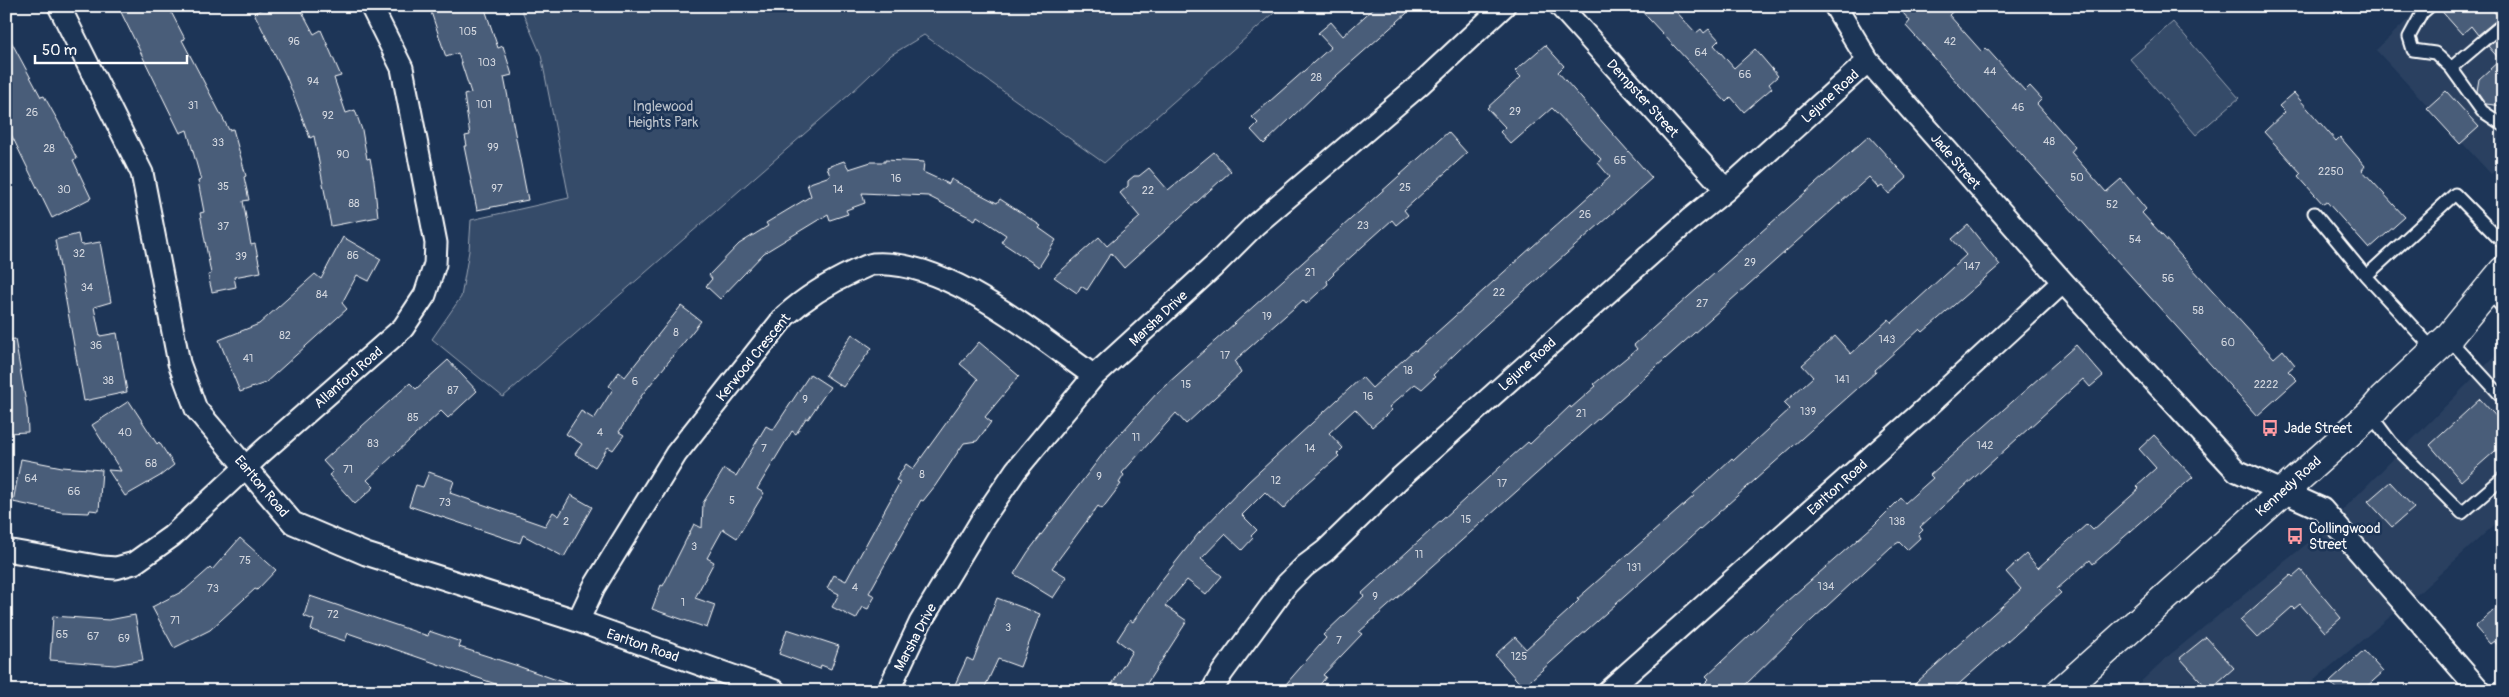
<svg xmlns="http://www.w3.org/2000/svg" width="2509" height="697" font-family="Pangolin,sans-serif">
<rect width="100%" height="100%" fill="#1d3557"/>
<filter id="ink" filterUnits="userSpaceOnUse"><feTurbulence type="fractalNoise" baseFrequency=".02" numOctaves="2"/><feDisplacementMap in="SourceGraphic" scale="10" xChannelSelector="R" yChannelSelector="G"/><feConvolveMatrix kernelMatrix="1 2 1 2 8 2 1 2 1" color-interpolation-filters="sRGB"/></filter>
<g filter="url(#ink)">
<path fill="#2a4161" d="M2422 6H2503V162L2491 174 2376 50Z
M2503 348V517L2421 591 2301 691H2131L2166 658 2320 533Z"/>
<path fill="#364b69" stroke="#9aa5b4" d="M520 6H1282L1104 163 924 35 891 55 850 94 503 397 432 339 461 297 469 251 471 220 569 198 541 55Z
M2173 22 2239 98 2196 135 2130 59Z"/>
<path fill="#4a5d79" stroke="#fff" d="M118 6H168L185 39 182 40 229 130 233 129 246 176 244 177 249 200 243 201 251 245 255 244 261 272 234 277 236 287 212 292 208 275 211 274 200 213 204 212 198 181 201 180 187 130 180 133Z
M268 6H299L314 34 321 30 341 76 334 78 346 113 355 110 362 130 367 159 370 158 374 180 378 217 331 226 314 136 310 138 286 76 254 13Z
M429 6H484L498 48 503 46 512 75 504 77 528 200 477 210 464 146H467L465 136 470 135 464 95 471 93 458 53 446 57Z
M1376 6H1415L1319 91 1264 144 1251 130 1258 123 1252 117 1331 47 1318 33 1331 22 1343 36Z
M1637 6H1671L1696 33 1701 29 1704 33 1709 29 1719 40 1714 45 1734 68 1755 49 1778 76 1769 84 1772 88 1744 112 1731 97 1726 102Z
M1897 6H1959L1949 15 1982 52 1986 48 2025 91 2030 86 2042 99 2037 104 2075 147 2071 152 2106 192 2121 179 2146 209 2142 213 2274 358 2283 350 2295 365 2288 371 2297 380 2257 416 1906 26 1910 21Z
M2437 6H2489L2499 18 2478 35 2471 26 2462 34Z
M6 32 41 97 44 96 58 121 77 159 73 160 91 198 52 218 6 124Z
M2503 34V106L2486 104 2477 91 2479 79 2500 60 2488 46Z
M1545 45 1564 66 1558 72 1652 178 1480 330 1433 375 1435 377 1422 389 1415 384 1389 407 1392 410 1372 427 1355 409 1329 433 1343 448 1337 454 1339 456 1300 490 1283 509 1265 492 1242 515 1257 530 1251 536 1253 538 1242 550 1225 534 1201 559 1222 576 1206 595 1187 580 1165 606 1187 621 1142 691H1108L1132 651 1117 640 1130 620 1133 622 1160 582 1198 534 1248 482 1362 377 1372 388 1414 350 1416 351 1610 177 1598 163 1601 159 1552 108 1511 144 1500 132 1505 127 1487 108 1521 77 1515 71Z
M2446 91 2479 127 2460 144 2427 108Z
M2294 93 2336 141 2340 137 2365 166 2362 170 2405 217 2369 249 2327 202 2323 204 2298 176 2301 173 2264 132 2285 112 2279 106Z
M1448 132 1467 153 1404 210 1408 215 1396 225 1392 220 1333 273 1334 274 1327 281 1328 284 1306 304 1303 300 1241 355 1235 362 1241 373 1186 424 1176 413 1122 473 1124 475 1119 483 1121 484 1102 509 1098 506 1052 568 1067 577 1053 598 1014 574 1028 552 1105 451 1157 393Z
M1869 136 1907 178 1889 194 1882 186 1879 188 1869 177 1359 632 1362 634 1323 675 1326 677 1315 691H1280L1326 638 1323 635 1364 596 1362 593 1511 457 1528 442 1530 444 1570 406 1571 408 1596 386 1594 384 1637 349 1634 345Z
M1214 152 1231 171 1124 268 1111 253 1087 290 1081 286 1077 293 1054 277 1099 237 1107 246 1140 217 1120 193 1128 186V181L1134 176H1139L1149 168 1168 190Z
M885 160 924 162 923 172 949 184 951 179 997 203 1000 199 1041 226 1039 228 1056 240 1039 267 1001 242 1006 235 977 216 975 220 928 196 862 193 865 203 846 210 848 214 830 220 828 214 764 253 720 299 706 286 712 279 709 275 739 244 768 226 766 223 811 196 807 184 830 176 827 167 844 161 849 169 871 162H885Z
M1968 225 2000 265 1923 332 1920 329 1875 370 1876 372 1523 687 1495 655 1515 637 1526 649 1568 611 1579 600 1577 599 1694 496 1693 494 1732 458 1734 460 1790 409 1784 403 1813 377 1802 365 1835 336 1851 354 1889 319 1892 323 1966 255 1952 239Z
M78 234 80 244 83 245 100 242 111 302 94 307 100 336 117 333 127 392 84 401 55 240Z
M343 237 381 259 369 281 357 275 342 303 347 309 265 383 240 392 219 340 259 324 315 274 321 279Z
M681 306 701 321 642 395 619 432 624 435 613 450 608 447 595 467 575 454 582 444 566 434 581 411 594 419 613 389 609 386 619 372 625 377Z
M852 334 872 348 843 387 825 375Z
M15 339 27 409 28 432 6 433V340Z
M979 342 1019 376 985 417 991 422 977 441 964 443 935 486 923 501 921 500 869 593 875 596 868 609 863 607 856 619 832 607 839 594 827 588 834 575 846 581 900 482 896 480 906 464 913 469 978 379 960 364Z
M2076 345 2103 376 2090 387 2083 379 1920 527 1923 530 1918 535 1920 538 1907 550 1899 542 1891 547 1800 631 1739 691H1697L1709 679 1706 676 1779 608 1873 526 1901 498 1905 503 1933 478 1930 475Z
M448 360 477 391 448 418 441 411 367 480 374 487 355 504 329 475 333 472 323 461 410 383 416 389Z
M810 374 830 387 808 419 806 418 796 434 792 431 757 489 764 493 737 538 723 529 707 558 714 562 695 598 715 605 707 628 652 609 661 585 663 586 694 524 702 528 703 503 724 469 736 476 766 426 773 430Z
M2480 399 2503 424V444L2461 481 2430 445Z
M129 401 157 444 159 442 174 465 160 476 125 496 108 470 121 471 92 425Z
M2154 435 2193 477 2093 564 2090 560 2057 589 2061 593 1951 691H1907L2021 589 2006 572 2026 554 2038 568 2087 524 2093 530 2139 489 2136 486 2156 468 2139 449Z
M21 459 62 467 102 470 99 511 90 510 89 513 61 512 13 502Z
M429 472 454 481 450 493 545 526 553 512 559 516 571 495 592 507 564 557 523 535 520 543 409 506 416 485 423 487Z
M2390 482 2414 508 2392 527 2368 501Z
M240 538 276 570 257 590 255 589 210 630 174 648 152 607 185 590 210 568 212 570Z
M2301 570 2341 618 2325 632 2300 604 2294 609 2292 607 2257 638 2240 620 2291 575 2293 577Z
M310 596 428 636 429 631 461 642 459 647 515 665 579 688 578 691H522L508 686 507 688 348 633 345 641 311 630 314 620 304 616Z
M997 598 1040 614 1020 667 998 659 983 691H952L967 658 973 661Z
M2503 602V651L2494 641 2490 644 2475 627Z
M135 615 143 660 115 665 50 660 53 616 109 620Z
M787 629 839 646 831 669 821 665 820 669 779 654Z
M2206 637 2234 668 2209 690 2180 658Z
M2364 651 2383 672 2362 691H2338L2330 682Z"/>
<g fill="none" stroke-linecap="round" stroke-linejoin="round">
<g stroke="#fff" stroke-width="15">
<path id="service" d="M2430 6 2422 13 2409 37 2413 50 2435 53 2451 68 2482 111 2503 125
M2451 68 2503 24
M2314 213 2366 276 2435 351
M2366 276 2455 194 2503 243
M2487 290 2503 308
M2448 338 2503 398
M2370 414 2391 442 2462 513 2503 478"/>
</g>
<g stroke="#fff" stroke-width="25">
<path id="minor" d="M59 6 142 173 179 363 196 409 293 523 366 554 578 621 775 691
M1560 6 1726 190
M1835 6 1868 61 2063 282 2233 467 2237 471 2322 509 2480 691
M6 550 102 567 116 568 134 563 172 536 263 451 403 328 425 295 435 264 436 243 402 68 371 6
M578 621 594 587 676 454 785 316C806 297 829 283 855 271 861 269 867 265 873 264 946 258 1037 336 1094 376
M888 691 920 623 980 523 1016 470 1094 376 1213 267 1255 225 1417 87 1504 6
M1212 691 1222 673 1287 584 1305 566 1325 551 1400 478 1689 220 1726 190 1868 61
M1608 691 1916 417 2063 282"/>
</g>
<g stroke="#fff" stroke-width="31">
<path id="secondary" d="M2061 691 2370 414 2383 399 2448 338 2503 271"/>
</g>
<use href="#service" stroke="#1d3557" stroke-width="11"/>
<use href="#minor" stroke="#1d3557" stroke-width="21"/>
<use href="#secondary" stroke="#1d3557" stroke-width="28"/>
</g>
</g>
<defs>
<g id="bus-bare" transform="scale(1.35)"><path d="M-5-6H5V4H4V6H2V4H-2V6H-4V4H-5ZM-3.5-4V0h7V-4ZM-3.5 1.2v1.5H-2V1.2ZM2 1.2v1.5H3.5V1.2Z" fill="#ff9aa2" stroke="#1d3557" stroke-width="2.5" paint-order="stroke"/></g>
</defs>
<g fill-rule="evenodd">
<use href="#bus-bare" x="2270" y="428"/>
<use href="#bus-bare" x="2295" y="536"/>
</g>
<g text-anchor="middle" stroke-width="5" stroke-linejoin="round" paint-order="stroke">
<g font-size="11" fill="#d2d6de">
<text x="468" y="35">105</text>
<text x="294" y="45">96</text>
<text x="1950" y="45">42</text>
<text x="1701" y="56">64</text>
<text x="487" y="66">103</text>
<text x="1990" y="75">44</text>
<text x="1745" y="78">66</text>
<text x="1316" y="81">28</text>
<text x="313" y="85">94</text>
<text x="484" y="108">101</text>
<text x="193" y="109">31</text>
<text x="2018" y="111">46</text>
<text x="1515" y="115">29</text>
<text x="32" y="116">26</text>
<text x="328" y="119">92</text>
<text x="2049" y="145">48</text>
<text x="218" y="146">33</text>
<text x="493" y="151">99</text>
<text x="49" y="152">28</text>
<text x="343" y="158">90</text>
<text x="1620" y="164">65</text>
<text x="2331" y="175">2250</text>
<text x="2077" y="181">50</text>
<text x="896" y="182">16</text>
<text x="223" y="190">35</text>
<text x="1405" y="191">25</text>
<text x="497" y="192">97</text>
<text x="64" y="193">30</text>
<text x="838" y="193">14</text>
<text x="1148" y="194">22</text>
<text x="354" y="207">88</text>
<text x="2112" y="208">52</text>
<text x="1585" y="218">26</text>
<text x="1363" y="229">23</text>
<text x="223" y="230">37</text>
<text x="2135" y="243">54</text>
<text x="79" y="257">32</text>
<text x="353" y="259">86</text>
<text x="241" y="260">39</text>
<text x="1750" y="266">29</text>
<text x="1972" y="270">147</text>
<text x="1310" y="276">21</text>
<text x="2168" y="282">56</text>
<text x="87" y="291">34</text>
<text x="1499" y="296">22</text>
<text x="322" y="298">84</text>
<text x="1702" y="307">27</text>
<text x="2198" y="314">58</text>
<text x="1267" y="320">19</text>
<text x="676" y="336">8</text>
<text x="285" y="339">82</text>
<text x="1887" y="343">143</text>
<text x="2228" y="346">60</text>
<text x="96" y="349">36</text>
<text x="1225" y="359">17</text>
<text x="248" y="362">41</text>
<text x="1408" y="374">18</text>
<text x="1842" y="383">141</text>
<text x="108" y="384">38</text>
<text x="635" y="385">6</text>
<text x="1186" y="388">15</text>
<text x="2266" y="388">2222</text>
<text x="453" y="394">87</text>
<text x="1368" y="400">16</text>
<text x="805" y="403">9</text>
<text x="1808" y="415">139</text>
<text x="1581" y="417">21</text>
<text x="413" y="421">85</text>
<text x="125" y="436">40</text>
<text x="600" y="436">4</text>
<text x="1136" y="441">11</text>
<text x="373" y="447">83</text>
<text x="1985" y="449">142</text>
<text x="764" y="452">7</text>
<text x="1310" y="452">14</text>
<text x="151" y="467">68</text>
<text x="348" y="473">71</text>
<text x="922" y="478">8</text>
<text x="1099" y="480">9</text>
<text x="31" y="482">64</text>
<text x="1276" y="484">12</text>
<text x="1502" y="487">17</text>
<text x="74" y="495">66</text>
<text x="732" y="504">5</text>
<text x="445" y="506">73</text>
<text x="1466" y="523">15</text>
<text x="566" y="525">2</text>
<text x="1897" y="525">138</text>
<text x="694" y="550">3</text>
<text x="1419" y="558">11</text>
<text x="245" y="564">75</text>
<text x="1634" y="571">131</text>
<text x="1826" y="590">134</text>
<text x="855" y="591">4</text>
<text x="213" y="592">73</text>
<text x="1375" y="600">9</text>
<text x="683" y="606">1</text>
<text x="333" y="618">72</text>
<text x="175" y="624">71</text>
<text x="1008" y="631">3</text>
<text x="62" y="638">65</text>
<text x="93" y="640">67</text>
<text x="124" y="642">69</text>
<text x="1339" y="644">7</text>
<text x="1519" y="660">125</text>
</g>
<g font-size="14" fill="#fff" stroke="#1d3557">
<text transform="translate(1830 96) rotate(-42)" y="5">Lejune Road</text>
<text transform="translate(1643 98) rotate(48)" y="5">Dempster Street</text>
<text transform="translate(1956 161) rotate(49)" y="5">Jade Street</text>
<text transform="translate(1158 318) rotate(-43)" y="5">Marsha Drive</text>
<text transform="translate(753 357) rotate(-51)" y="5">Kerwood Crescent</text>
<text transform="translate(1527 364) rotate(-42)" y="5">Lejune Road</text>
<text transform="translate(348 377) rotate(-41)" y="5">Allanford Road</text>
<text transform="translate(262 486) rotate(50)" y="5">Earlton Road</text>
<text transform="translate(2288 486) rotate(-42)" y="5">Kennedy Road</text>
<text transform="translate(1837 487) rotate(-42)" y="5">Earlton Road</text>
<text transform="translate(915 637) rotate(-62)" y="5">Marsha Drive</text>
<text transform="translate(643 645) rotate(19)" y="5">Earlton Road</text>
</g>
<g font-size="14" fill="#b9c0ca" stroke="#1d3557">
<text x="663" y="111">Inglewood<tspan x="663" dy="16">Heights Park</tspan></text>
</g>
<g font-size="14" fill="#fff" stroke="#1d3557" text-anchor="start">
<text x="2284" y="433">Jade Street</text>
<text x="2309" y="533">Collingwood<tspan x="2309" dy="16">Street</tspan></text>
</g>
</g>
<rect width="2509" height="697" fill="none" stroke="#1d3557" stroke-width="25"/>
<rect x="12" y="12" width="2484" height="672" fill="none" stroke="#fff" stroke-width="2" filter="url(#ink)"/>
<path d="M35 55v8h152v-8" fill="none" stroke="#ffffff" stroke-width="2.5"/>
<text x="42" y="55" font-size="15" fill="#ffffff" stroke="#1d3557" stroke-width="4" paint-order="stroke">50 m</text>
</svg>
